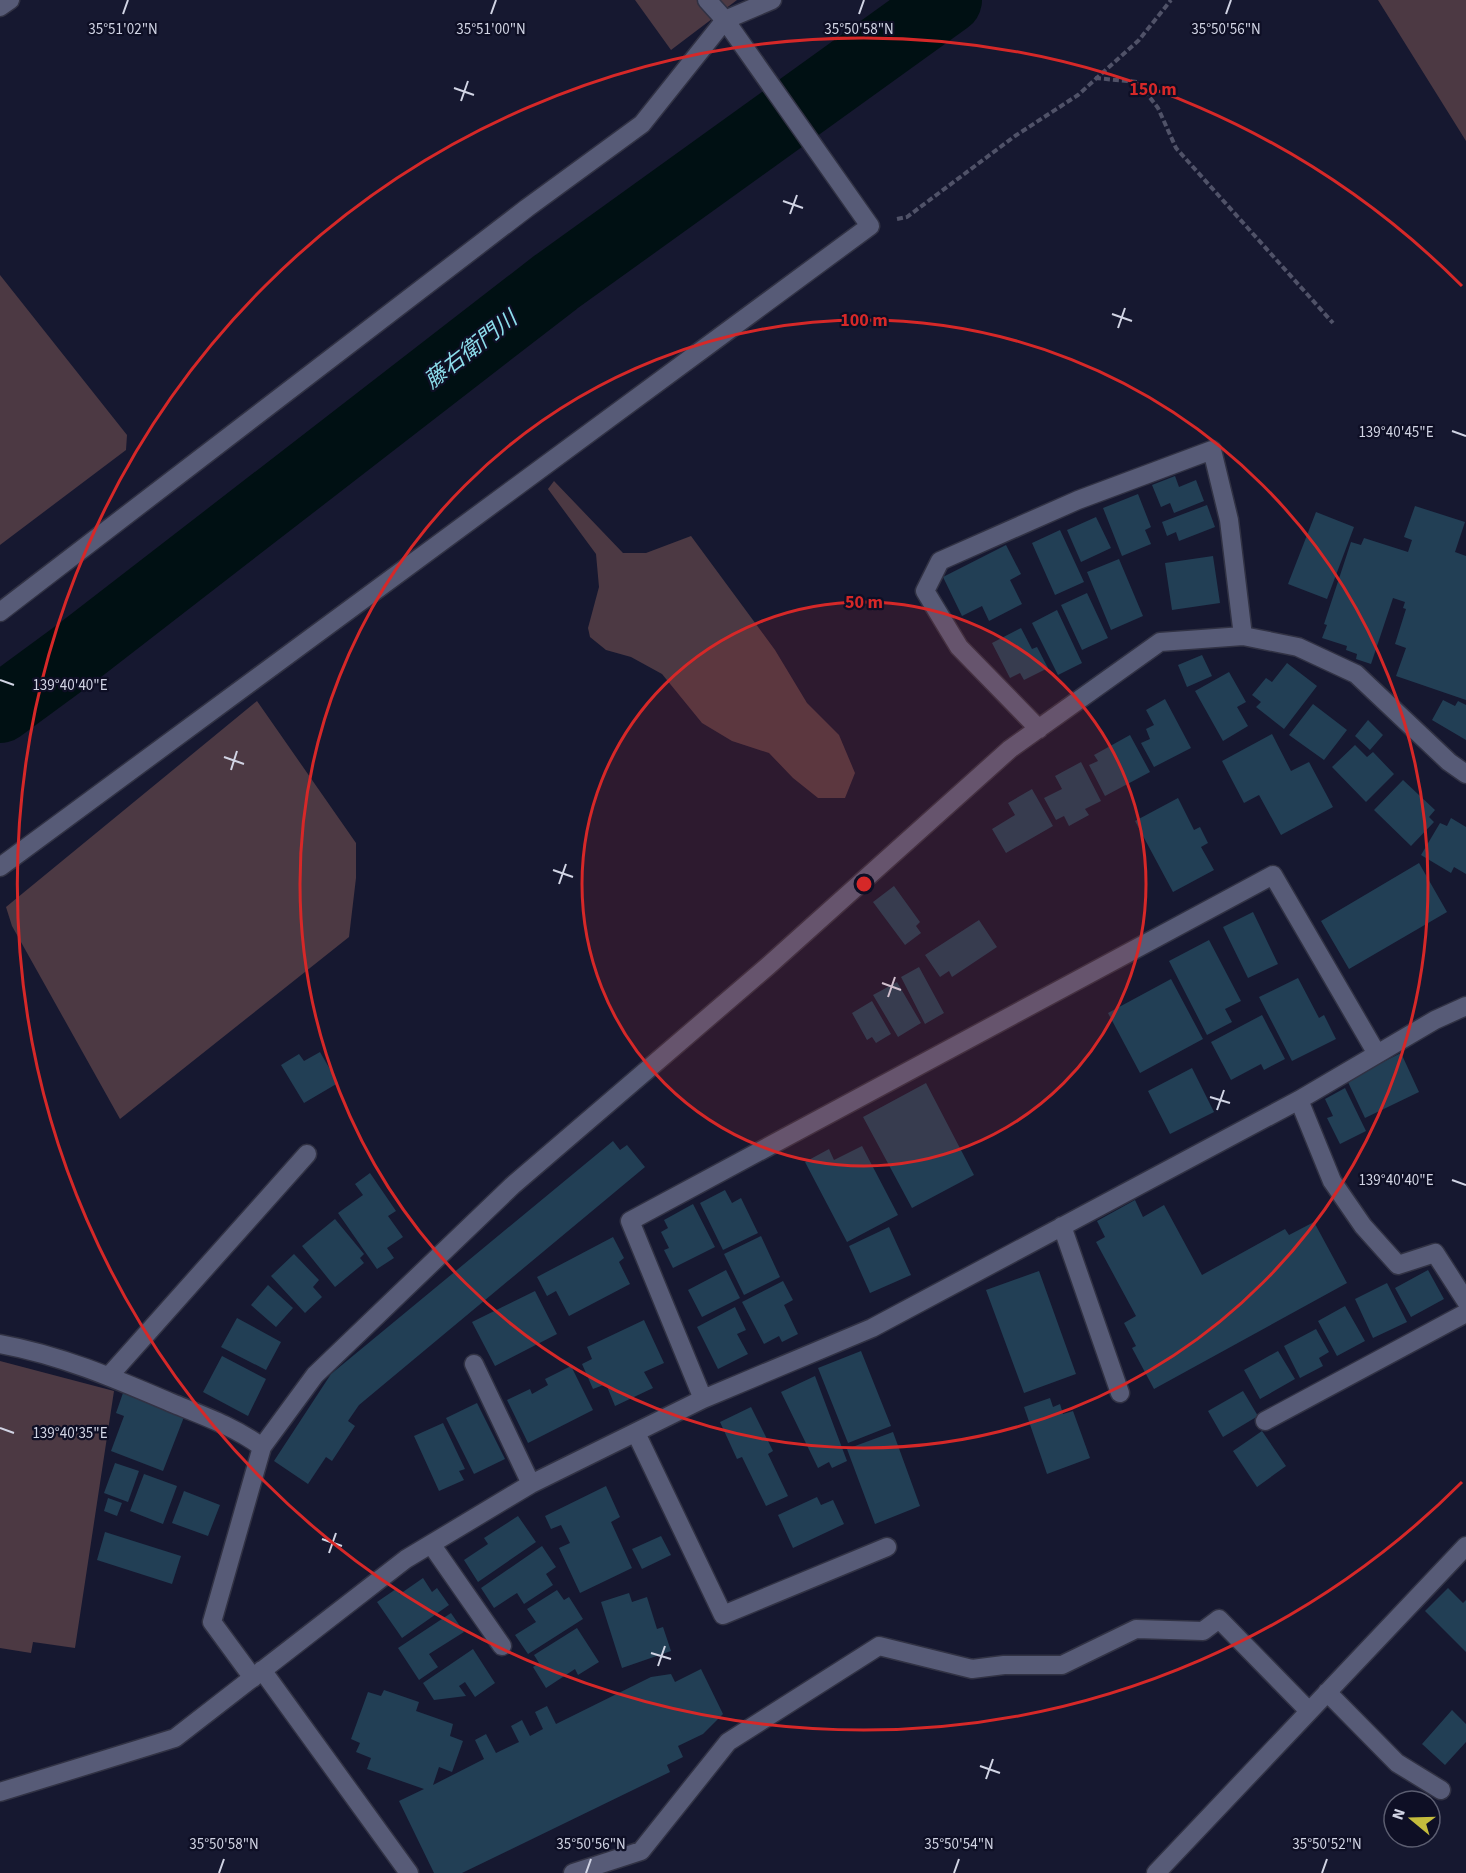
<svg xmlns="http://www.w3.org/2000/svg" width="1466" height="1873" font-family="'Source Sans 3','Noto Sans JP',sans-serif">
<rect width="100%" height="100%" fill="#161830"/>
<path fill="#4c3943" d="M635 0H737L671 50Z
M1378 0H1466V141Z
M0 275 127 435 126 450 0 545Z
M554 481 623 553H646L691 536 775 650 807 703 839 735 855 773 845 798H818L793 778 769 753 732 741 702 723 662 674 631 657 606 650 590 637 588 628 599 587 596 554 548 489Z
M257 701 356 843V878L349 937 120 1119 12 926 6 907Z
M0 1361 114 1391 75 1648 33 1642 31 1653 0 1648Z"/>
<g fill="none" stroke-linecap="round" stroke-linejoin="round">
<path stroke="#001013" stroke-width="68" d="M0 709 79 651 556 282 948 0"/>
</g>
<path fill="#223f55" d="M1175 476 1179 487 1196 480 1204 501 1174 513 1170 503 1161 507 1152 485Z
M1138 494 1151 527 1145 530 1151 544 1122 556 1103 508Z
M1207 505 1215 527 1179 541 1176 532 1167 536 1162 522Z
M1415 506 1465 522 1455 552 1466 556V700L1396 676 1406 648 1395 644 1406 609 1403 608 1405 602 1393 598 1371 664 1356 659 1357 654 1346 650 1347 646 1322 638 1327 625 1324 624 1351 542 1361 545 1364 538 1408 552 1412 540 1404 537Z
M1316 512 1354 527 1327 599 1288 584Z
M1096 517 1111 548 1081 562 1067 530Z
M1060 530 1084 582 1055 595 1032 543Z
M1006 545 1021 574 1010 580 1022 604 989 621 982 606 962 616 943 577Z
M1213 556 1220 603 1172 610 1165 563Z
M1119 559 1143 616 1111 630 1087 572Z
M1087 593 1108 638 1082 650 1061 605Z
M1057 610 1082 663 1058 675 1032 623Z
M1021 628 1032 649 1037 647 1048 668 1024 680 1020 673 1010 678 992 643Z
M1202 655 1212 676 1187 687 1178 665Z
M1287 663 1317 686 1284 729 1256 707 1261 702 1252 695 1266 678 1272 682Z
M1229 672 1246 702 1237 707 1248 726 1223 741 1195 691Z
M1165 699 1191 748 1154 767 1141 743 1150 739 1146 729 1154 725 1146 710Z
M1443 700 1455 706 1458 701 1466 705V740L1432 720Z
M1313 704 1347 730 1324 760 1289 735Z
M1368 720 1383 735 1370 750 1355 736Z
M1272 734 1291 771 1309 762 1333 807 1281 835 1259 795 1244 803 1222 761Z
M1130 735 1150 772 1105 796 1089 765 1098 761 1094 755Z
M1355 745 1367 757 1373 752 1394 774 1366 802 1332 767Z
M1081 762 1101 801 1085 809 1089 815 1069 826 1064 816 1056 820 1044 798 1062 789 1055 776Z
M1403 780 1435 810 1429 817 1434 822 1411 846 1374 810Z
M1032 789 1053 826 1006 853 992 829 1015 815 1008 803Z
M1178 798 1194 830 1200 827 1208 843 1201 847 1214 870 1173 892 1135 821Z
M1451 818 1466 827V874L1454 867 1451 873 1421 855 1440 823 1447 826Z
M1419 863 1447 912 1349 969 1321 921Z
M894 886 920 922 916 926 921 933 905 945 873 902Z
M1253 912 1278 964 1248 978 1223 927Z
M979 920 997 947 952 977 949 971 940 977 925 955Z
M1209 940 1241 1001 1225 1009 1232 1022 1207 1035 1169 961Z
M919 967 944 1013 925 1024 901 977Z
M1298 978 1319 1018 1324 1015 1336 1039 1292 1061 1259 997Z
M1171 979 1203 1039 1140 1073 1108 1013Z
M897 982 921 1023 898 1037 873 995Z
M872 1001 891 1034 876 1043 872 1037 867 1040 852 1013Z
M1262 1015 1285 1059 1264 1070 1261 1064 1231 1080 1211 1042Z
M320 1052 338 1083 304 1103 281 1065 299 1054 304 1061Z
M1401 1053 1419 1092 1365 1118 1347 1080Z
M1192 1068 1214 1112 1170 1134 1148 1091Z
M926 1083 974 1175 912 1208 863 1117Z
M1345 1088 1366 1131 1340 1144 1327 1118 1333 1116 1325 1099Z
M613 1141 620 1150 627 1145 645 1167 359 1405 348 1421 355 1426 332 1461 326 1457 308 1484 274 1461 331 1374Z
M862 1146 898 1215 847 1242 805 1162 829 1149 834 1160Z
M370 1173 396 1211 388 1216 403 1237 387 1248 394 1258 377 1269 338 1213 363 1195 355 1184Z
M725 1190 732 1203 741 1198 758 1233 723 1250 700 1203Z
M1135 1200 1143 1217 1164 1205 1202 1275 1285 1229 1289 1235 1314 1222 1347 1283 1154 1389 1132 1348 1136 1346 1124 1323 1136 1316 1096 1242 1105 1237 1097 1221Z
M693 1204 715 1247 673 1268 664 1250 669 1248 661 1232 668 1228 664 1220Z
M335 1219 364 1254 360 1258 364 1263 335 1287 302 1246Z
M889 1227 911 1275 870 1293 849 1246Z
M761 1236 780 1277 744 1295 724 1254Z
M613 1237 624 1258 619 1262 630 1284 569 1316 556 1291 547 1296 537 1277Z
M294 1254 319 1280 313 1287 322 1297 305 1313 271 1276Z
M726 1270 740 1298 702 1317 688 1290Z
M1428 1270 1444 1299 1411 1317 1395 1288Z
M1039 1271 1076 1374 1024 1393 986 1290Z
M783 1281 793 1300 784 1305 798 1334 782 1342 779 1336 764 1344 742 1302Z
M1387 1283 1407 1322 1373 1338 1355 1299Z
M268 1285 293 1308 276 1327 251 1305Z
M535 1291 557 1334 495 1366 472 1322Z
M1345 1306 1365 1341 1337 1356 1318 1321Z
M735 1307 746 1330 737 1334 748 1354 718 1369 697 1327Z
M237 1318 281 1342 266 1370 221 1347Z
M644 1320 664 1363 644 1372 653 1388 615 1406 606 1384 593 1389 582 1364 592 1359 587 1347Z
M1316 1329 1329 1352 1319 1358 1323 1366 1300 1378 1284 1346Z
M861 1351 891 1426 848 1443 818 1368Z
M1278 1351 1295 1379 1260 1399 1244 1370Z
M222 1356 266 1379 248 1416 203 1392Z
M571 1366 593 1410 528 1443 507 1400 530 1389 532 1394 548 1385 545 1379Z
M815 1376 847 1461 832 1468 829 1462 818 1468 781 1392Z
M1243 1391 1258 1416 1223 1437 1208 1411Z
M123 1393 184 1417 163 1471 111 1451 124 1416 116 1413Z
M1050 1398 1053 1407 1060 1404 1063 1414 1073 1411 1090 1458 1047 1474 1024 1407Z
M477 1403 505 1459 474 1474 446 1418Z
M751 1407 773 1451 768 1454 788 1496 766 1506 742 1457 737 1459 720 1422Z
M443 1423 465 1469 459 1471 464 1480 439 1491 414 1436Z
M1262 1431 1286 1466 1257 1487 1233 1451Z
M893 1432 920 1506 875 1524 847 1449Z
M115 1463 139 1471 128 1502 104 1493Z
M144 1474 177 1486 163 1524 130 1511Z
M606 1486 620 1517 611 1522 632 1568 580 1593 559 1548 570 1543 561 1525 551 1529 545 1516Z
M184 1491 220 1505 208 1536 172 1523Z
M817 1497 821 1505 833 1500 844 1524 793 1548 778 1515Z
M108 1498 122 1503 117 1516 104 1511Z
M518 1516 536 1542 478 1582 464 1560 488 1544 484 1538Z
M105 1532 181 1556 172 1584 97 1560Z
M661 1536 671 1555 642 1569 632 1549Z
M542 1546 556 1567 546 1574 553 1585 524 1604 517 1593 494 1608 481 1588Z
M423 1578 432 1592 437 1588 449 1605 402 1638 377 1602 396 1589 400 1594Z
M1448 1588 1463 1603 1466 1600V1652L1425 1611Z
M557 1590 564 1600 569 1597 583 1619 528 1654 515 1635 536 1622 527 1609Z
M629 1593 632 1602 647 1597 657 1629 663 1627 671 1651 622 1668 601 1602Z
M451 1613 464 1632 429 1654 438 1667 419 1680 398 1648Z
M577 1628 599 1662 578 1675 575 1669 546 1688 533 1667 539 1663 534 1655Z
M473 1649 495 1683 475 1697 465 1682 459 1686 466 1696 434 1700 423 1683Z
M701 1669 723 1714 703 1734 678 1746 683 1757 667 1765 670 1772 462 1873H434L399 1801 424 1789 367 1769 371 1758 356 1752 360 1743 351 1739 368 1692 381 1696 384 1690 419 1702 416 1711 453 1724 450 1736 463 1741 452 1772 439 1767 433 1785 484 1759 475 1740 486 1734 496 1753 519 1742 511 1726 522 1720 530 1736 543 1729 535 1712 547 1706 556 1724 651 1677 671 1674 675 1682Z
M1452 1710 1466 1724V1742L1445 1765 1422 1744Z"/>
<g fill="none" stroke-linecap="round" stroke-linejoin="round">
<g stroke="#313244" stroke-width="21">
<path id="minor" d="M0 7 10 0
M0 612 527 208 642 124 725 20 772 0
M1039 729 959 647 925 591 940 561 1078 500 1212 450 1229 520 1243 636
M0 867 870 226 725 20 707 0
M1299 1100 1332 1181 1363 1226 1398 1265 1435 1253 1466 1301
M1062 1226 1120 1393
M0 1344C61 1355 116 1379 172 1403 204 1416 235 1427 262 1447
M474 1364 531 1484
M109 1376 307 1154
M703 1399 630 1221 1273 875 1377 1054
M1265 1421 1466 1313
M636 1433 723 1615 887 1547
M431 1544 502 1646
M262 1670 409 1873
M253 1678 212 1622 262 1447 315 1375 512 1186 768 966 1010 749 1160 642 1243 636 1298 647 1356 674 1449 762 1466 774
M1327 1692 1397 1763 1441 1790
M0 1792 175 1738 406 1559 531 1484 703 1399 872 1328 1299 1100 1435 1020 1466 1006
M573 1873 641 1851 728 1742 879 1646 972 1669 1004 1665H1062L1136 1629 1203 1631 1219 1619 1309 1711
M1156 1873 1466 1546"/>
</g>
<path stroke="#505268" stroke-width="4" stroke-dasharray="6 3" stroke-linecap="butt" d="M1095 78 1138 82 1158 108 1176 148 1333 323
M897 219 907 217 1015 136 1078 95 1139 40 1171 0"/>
<use href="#minor" stroke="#575b77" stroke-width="18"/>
</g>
<path fill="none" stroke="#d1d4e4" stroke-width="2" d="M123 14 128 0M491 14 496 0M859 14 864 0M1226 14 1231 0M454 88 474 95M461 101 468 81M783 201 803 208M790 214 797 195M1112 314 1132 321M1118 328 1125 308M1452 431 1466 436M0 680 14 685M224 757 244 764M231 770 237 751M553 870 573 877M559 884 566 864M882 983 901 990M888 997 895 977M1210 1097 1230 1103M1217 1110 1224 1090M1452 1180 1466 1185M0 1428 14 1433M322 1539 342 1546M329 1553 336 1533M651 1653 671 1659M658 1666 665 1646M980 1766 1000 1773M986 1779 993 1759M219 1873 224 1859M586 1873 591 1859M954 1873 959 1859M1322 1873 1327 1859"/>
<circle cx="864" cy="884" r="282" fill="#d62828" fill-opacity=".12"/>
<g fill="none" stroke="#d62828" stroke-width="3">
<circle cx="864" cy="884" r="282"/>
<circle cx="864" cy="884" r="564"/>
<path d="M1462 1482A846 846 0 1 1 1462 286"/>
</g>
<g text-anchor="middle" stroke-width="4.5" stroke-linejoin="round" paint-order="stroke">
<g font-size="22" font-style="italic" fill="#8cddeb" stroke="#0e0f25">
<text transform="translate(470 349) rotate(-38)" y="8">藤右衛門川</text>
</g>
</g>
<g font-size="15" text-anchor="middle" fill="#d1d4e4" stroke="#0e0f25" stroke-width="4.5" stroke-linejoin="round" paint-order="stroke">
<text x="123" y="34">35°51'02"N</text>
<text x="491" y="34">35°51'00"N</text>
<text x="859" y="34">35°50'58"N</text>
<text x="1226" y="34">35°50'56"N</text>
<text x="1396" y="437">139°40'45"E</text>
<text x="70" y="690">139°40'40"E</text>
<text x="1396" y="1185">139°40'40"E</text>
<text x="70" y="1438">139°40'35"E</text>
<text x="224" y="1849">35°50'58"N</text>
<text x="591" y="1849">35°50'56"N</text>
<text x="959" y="1849">35°50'54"N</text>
<text x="1327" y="1849">35°50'52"N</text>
</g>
<circle cx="864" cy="884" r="9" fill="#d62828" stroke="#0e0f25" stroke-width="3"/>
<g font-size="18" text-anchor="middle" font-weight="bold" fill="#d62828" stroke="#0e0f25" stroke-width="4.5" stroke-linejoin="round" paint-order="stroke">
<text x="1153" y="95">150 m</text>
<text x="864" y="326">100 m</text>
<text x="864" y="608">50 m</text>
</g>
<g transform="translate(1412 1819) rotate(289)"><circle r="28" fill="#0e0f25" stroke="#5c5e71" stroke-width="1.5"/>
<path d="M0-4.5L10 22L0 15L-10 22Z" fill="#c4bc3d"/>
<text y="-9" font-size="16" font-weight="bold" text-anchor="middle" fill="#d1d4e4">N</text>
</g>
</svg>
